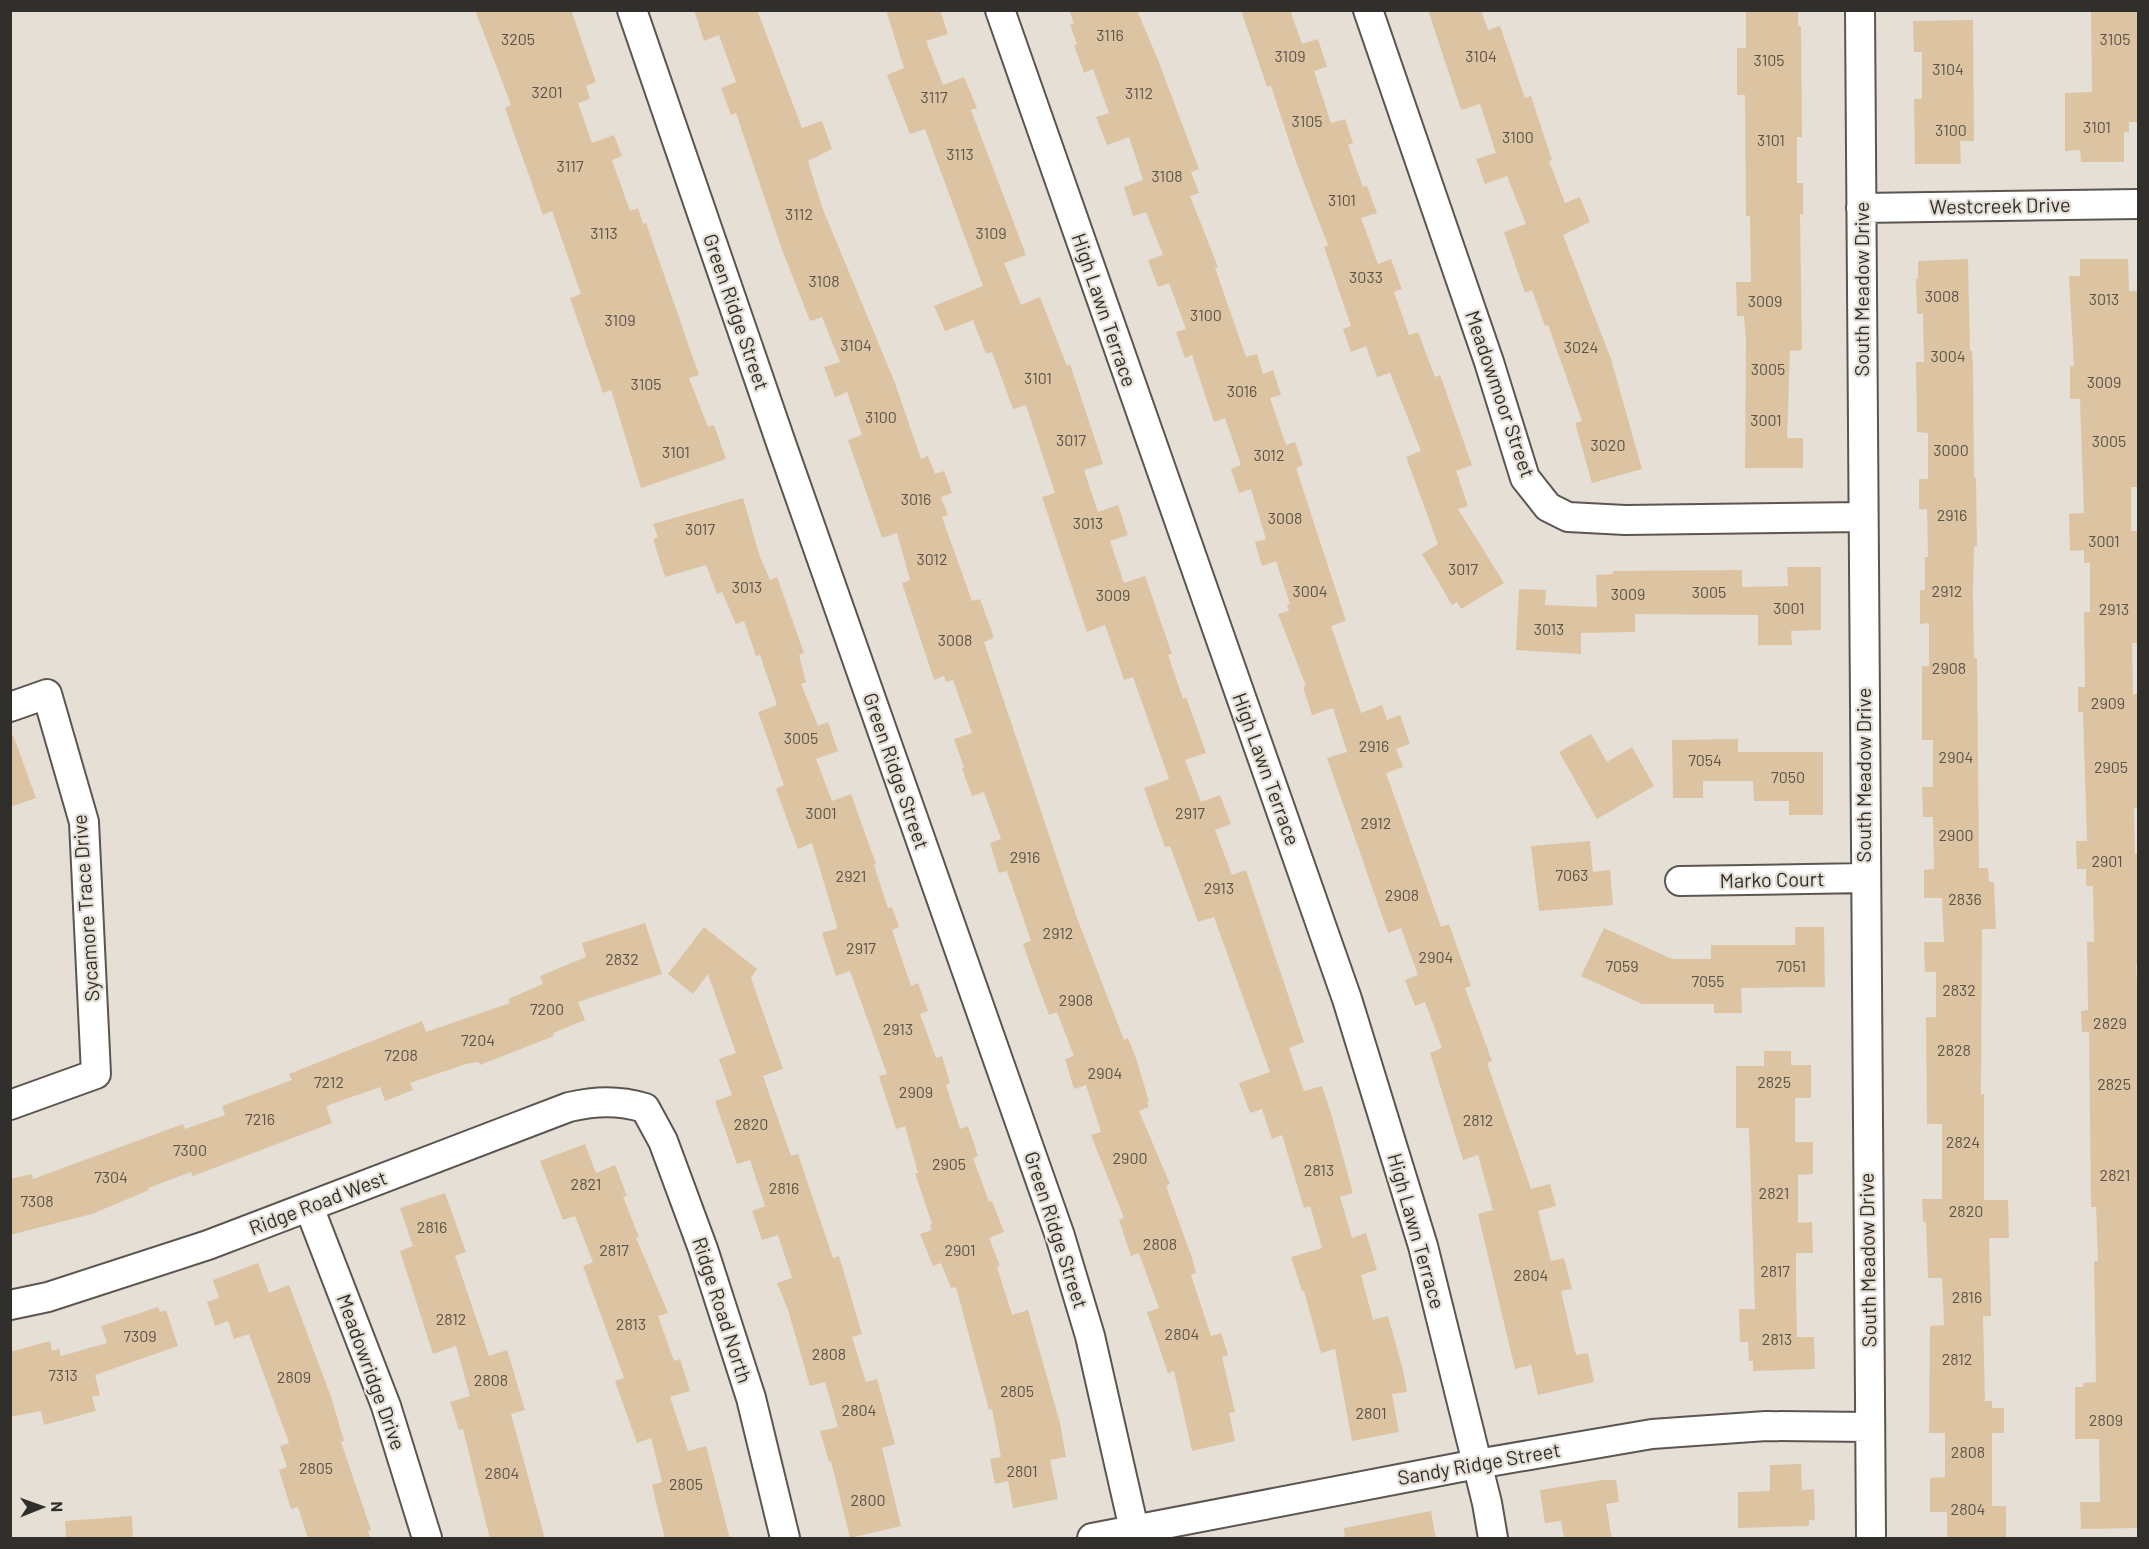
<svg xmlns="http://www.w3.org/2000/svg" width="2149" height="1549" font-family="Barlow,sans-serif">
<rect width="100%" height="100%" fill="#e5dfd6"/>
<path fill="#dcc4a3" d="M475 10H571L596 82 586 86 590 99 578 103 592 143 614 135 622 156 612 160 630 211 638 208 643 224 646 223 699 375 689 378 708 427 714 425 726 459 641 488 611 390 603 393 570 298 581 294 552 211 543 215 505 108 511 105Z
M694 10H757L802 128 822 121 832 149 808 161 822 207 895 383 921 459 928 456 935 474 944 471 952 493 941 497 948 515 942 517 972 601 980 599 994 638 984 642 1077 918 1124 1040 1128 1038 1137 1061 1149 1102 1147 1103 1149 1107 1139 1111 1170 1184 1166 1186 1192 1258 1196 1273 1191 1275 1211 1336 1221 1333 1228 1355 1222 1357 1235 1412 1229 1413 1235 1441 1192 1451 1174 1371 1168 1373 1147 1312 1159 1308 1139 1253 1131 1256 1119 1220 1124 1218 1091 1135 1101 1132 1086 1085 1074 1089 1065 1059 1074 1056 1057 1012 1049 1015 1031 967 1023 944 1031 941 1007 871 999 873 990 843 1001 839 984 792 972 796 962 768H964L954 739 972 733 953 680 946 682 944 676 934 680 902 583 910 580 897 533 882 538 848 440 862 435 847 392 835 397 824 367 840 362 822 317 810 321 781 247 736 113 731 115 721 88 736 82 719 35 704 41Z
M886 10H940L948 34 926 41 943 85 964 77 977 108 971 110 1026 255 1004 263 1021 305 1040 297 1067 366 1070 364 1103 464 1084 470 1098 512 1118 505 1128 535 1110 541 1124 583 1145 576 1172 654 1168 655 1183 699 1186 697 1206 753 1185 760 1201 802 1220 795 1231 824 1215 830 1232 875 1246 870 1304 1042 1289 1048 1304 1091 1322 1086 1332 1117 1353 1193 1340 1197 1352 1238 1366 1233 1377 1270 1361 1275 1373 1320 1388 1316 1403 1370 1407 1392 1392 1394 1399 1432 1352 1441 1335 1349 1321 1353 1304 1291H1302L1291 1257 1322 1248 1310 1206 1304 1208 1282 1135 1272 1139 1262 1109 1250 1113 1239 1083 1270 1072 1214 917 1198 922 1170 846 1165 847 1144 788 1169 779 1133 677 1124 680 1105 625 1087 632 1042 497 1055 493 1026 405 1013 409 992 352 986 354 973 320 945 331 934 306 983 286 925 129 910 134 887 75 904 68Z
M1069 10H1137L1158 60 1199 169 1191 172 1199 193 1190 196 1218 267 1215 268 1246 357 1257 354 1263 374 1273 370 1281 395 1270 398 1286 445 1295 442 1303 465 1296 468 1346 621 1331 626 1361 713 1382 705 1387 720 1400 715 1410 744 1396 749 1403 767 1386 773 1441 927 1449 924 1471 986 1465 988 1492 1061 1487 1063 1531 1189 1550 1184 1556 1206 1538 1211 1551 1261 1564 1258 1572 1289 1561 1291 1576 1355 1588 1353 1594 1382 1538 1395 1531 1365 1515 1369 1478 1214 1493 1210 1478 1155 1463 1160 1430 1053 1442 1048 1425 1002 1415 1006 1405 980 1418 975 1401 928 1388 933 1327 758 1347 752 1333 708 1312 715 1303 687 1306 686 1278 614 1289 611 1287 605 1290 604 1276 561 1262 566 1255 542 1266 539 1251 489 1239 493 1231 469 1241 465 1225 418 1214 422 1192 355 1185 358 1176 332 1186 329 1169 283 1158 287 1148 260 1163 255 1146 212 1133 216 1124 187 1143 180 1129 137 1107 145 1096 117 1109 113 1093 69 1084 73 1074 45 1077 44 1070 25 1074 23Z
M1241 10H1290L1302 44 1318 39 1327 67 1314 71 1331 123 1345 119 1353 143 1348 145 1363 187 1367 186 1377 213 1361 218 1378 264 1391 259 1402 289 1394 292 1409 335 1418 332 1435 377 1440 375 1472 465 1456 471 1468 506 1458 509 1504 583 1461 609 1457 602 1452 605 1422 554 1438 544 1406 457 1421 451 1390 373 1377 377 1366 346 1351 352 1343 329 1351 326 1324 247 1328 245 1296 162 1271 86 1267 87Z
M1428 10H1481L1488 30 1500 26 1525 98 1531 96 1552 160 1549 161 1565 203 1580 197 1590 222 1563 235 1611 359 1642 469 1592 483 1575 423 1582 421 1548 325 1545 326 1532 290 1525 293 1504 232 1526 224 1507 176 1485 184 1476 159 1496 153 1480 104 1461 110Z
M1746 10H1798V26H1801L1802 137H1797V183H1803V214H1800L1802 350 1790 351 1787 438H1803V468H1745L1746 339 1744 316H1737L1736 282H1751L1750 216H1746L1745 95H1737V48H1746Z
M2091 10H2139V122H2129V132H2124V162H2081L2080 150 2065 151V93L2092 92Z
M1973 20 1974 141H1960L1961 164H1915L1914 99H1922V52H1914L1913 21Z
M1968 259 1970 351H1972L1973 366 1974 478H1976L1977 546H1974L1973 593 1974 658H1977L1979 868H1988L1989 882H1994L1996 929H1982L1981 1094H1984V1200H2008L2009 1238H1989L1991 1316H1983L1985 1401H1992V1408H2004V1433H1992V1506H2006V1539H1947V1512H1930V1478L1945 1477V1433H1929L1930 1326 1944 1325 1942 1278H1928L1926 1222H1923L1922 1199H1942V1124H1927L1926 1017H1936V972H1925L1924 942H1944L1942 898H1924V870L1934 869 1933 817H1923L1922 787H1933V740H1922V666H1929V623L1920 624V590H1925V557H1928L1927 509 1919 510V479H1928V433L1917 432 1916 362H1924L1923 314H1917L1916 279H1918V261Z
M2080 259H2128L2129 291H2139V487H2131V531H2139V643H2132L2133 694H2139V808H2134L2135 854H2139V965H2136L2139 1015V1528L2081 1529 2080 1502H2100L2099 1439H2075V1387H2083V1383L2096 1382 2094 1261H2098L2096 1207H2091L2089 1032H2082L2081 1011 2088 1010 2087 942H2094L2093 886H2086V869H2077L2076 841H2087L2083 712H2078V687H2085L2084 612H2090V563H2084V550L2070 551 2069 514 2084 513 2080 399H2070V366H2074L2069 276H2080Z
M743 498 760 557 770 580 777 577 804 653 799 655 806 682 801 684 818 726 828 722 838 751 816 759 832 801 851 794 876 864 874 865 888 908 892 907 899 927 892 930 911 986 918 983 928 1011 920 1014 936 1058 942 1056 950 1083 946 1085 960 1129 968 1126 978 1156 973 1158 989 1202 992 1201 1004 1232 989 1238 1000 1266 997 1267 1012 1315 1028 1310 1060 1423 1066 1457 1050 1460 1058 1499 1013 1508 1008 1481 995 1484 990 1459 1001 1457 992 1409 989 1410 956 1287 951 1288 941 1263 933 1266 920 1234 932 1230 930 1225 932 1224 915 1173H918L905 1126 896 1129 879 1076 887 1074 850 971 836 976 822 933 836 929 837 926 812 843 798 849 776 789 784 785 758 712 777 705 760 655 756 656 744 621 736 624 722 592 717 594 706 565 665 577 653 539 658 537 653 524Z
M1787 567H1821V630L1791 631 1792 645H1758V615L1635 614V632L1581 633V654L1516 650 1519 589 1546 590 1545 605 1597 607 1596 575 1613 574V571L1742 570V587L1788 586Z
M1591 734 1607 762 1632 747 1654 786 1597 819 1559 752Z
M10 735H13L36 798 10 807Z
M1738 739V752H1823V815H1789V801H1754L1753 781H1703V798H1673L1672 740Z
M1590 841 1593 872 1610 870 1613 905 1539 911 1531 846Z
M645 923 662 974 578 1002 585 1020 553 1033 554 1036 480 1065 479 1062 466 1064 410 1083 413 1090 385 1101 380 1087 326 1106 332 1123 193 1176 191 1172 148 1188 149 1190 92 1214 10 1235V1179L32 1174 33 1179 183 1124 185 1129 225 1115 222 1106 292 1080 289 1074 422 1021 426 1032 510 1003 508 999 543 984 540 976 586 957 582 943Z
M704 927 757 969 751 978 783 1069 763 1076 791 1156 798 1154 833 1258 839 1256 862 1334 852 1337 866 1382 877 1379 895 1444 882 1448 901 1526 850 1538 831 1461 829 1462 820 1431 838 1427 825 1382 810 1386 788 1310 777 1283 792 1278 778 1235 762 1240 752 1211 765 1206 750 1160 737 1164 715 1101 732 1095 719 1059 736 1053 708 974 693 994 668 974Z
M1795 927H1824L1825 987 1741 988 1742 1013H1714V1004H1642L1581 976 1604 928 1672 959H1711V945H1795Z
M1764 1051H1791V1065H1811V1098H1795V1142H1813V1174L1798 1175V1223L1812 1222 1813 1253H1796V1289L1797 1337H1814L1815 1369 1753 1371V1361H1749L1748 1342H1740L1739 1309H1755L1749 1128H1736V1066H1764Z
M585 1144 596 1173 615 1165 627 1196 623 1197 639 1237 636 1238 668 1313 658 1316 674 1361 680 1359 690 1391 670 1397 688 1451 706 1446 730 1539H665L652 1485 662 1482 651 1438 637 1443 615 1381 624 1378 583 1266 593 1262 575 1216 563 1220 540 1161Z
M445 1193 466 1252 455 1256 489 1356 507 1350 525 1410 511 1414 545 1539H490L463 1429 459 1430 450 1402 470 1396 456 1346 433 1354 400 1251 413 1246 400 1208Z
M258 1263 269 1293 289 1285 331 1397 344 1441 341 1442 371 1530 368 1531 370 1539H308L298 1507 291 1509 279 1470 287 1467 280 1446 289 1443 249 1334 234 1339 228 1321 215 1326 207 1302 219 1298 213 1280Z
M158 1307 160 1312 166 1310 178 1346 95 1375 100 1395 92 1397 96 1411 44 1425 41 1411 10 1417V1352L50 1341 52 1351 59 1349 61 1356 107 1343 101 1326Z
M1801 1464 1802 1490 1814 1489 1815 1520H1809V1526L1738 1528V1492L1770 1491V1465Z
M1603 1480H1616L1619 1502 1606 1504 1612 1539H1564L1561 1521 1545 1523 1540 1490Z
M1431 1511 1436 1539H1345L1344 1528Z
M132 1516 133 1539H66L65 1521Z"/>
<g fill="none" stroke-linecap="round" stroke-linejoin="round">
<g stroke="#5b564f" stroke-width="32">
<path id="street" d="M632 10 781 443 1060 1236 1090 1336 1136 1538
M1000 10 1347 999 1423 1246 1487 1503 1493 1538
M1368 10 1489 362 1525 478 1548 507 1568 517 1625 520 1863 517
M1860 10 1871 1538
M1861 208 2138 204
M10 707 47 694 84 822 96 1074 10 1105
M1680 881 1865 878
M309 1207 386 1406 427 1538
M10 1305 48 1297 208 1245 569 1107C596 1101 618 1100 645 1108L663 1141 703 1249 751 1398 785 1538
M1092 1538 1477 1464 1652 1434 1766 1426 1870 1427"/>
</g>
<use href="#street" stroke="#fff" stroke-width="28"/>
</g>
<g text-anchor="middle" stroke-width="4.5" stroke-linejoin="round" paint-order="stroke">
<g font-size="16" fill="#5c5449">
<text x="1110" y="41">3116</text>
<text x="518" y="45">3205</text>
<text x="2115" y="45">3105</text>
<text x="1290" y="62">3109</text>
<text x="1481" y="62">3104</text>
<text x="1769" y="66">3105</text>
<text x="1948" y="75">3104</text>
<text x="547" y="98">3201</text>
<text x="1139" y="99">3112</text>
<text x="934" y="103">3117</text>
<text x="1307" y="127">3105</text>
<text x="2097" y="133">3101</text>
<text x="1951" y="136">3100</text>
<text x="1518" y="143">3100</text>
<text x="1771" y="146">3101</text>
<text x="960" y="160">3113</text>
<text x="570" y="172">3117</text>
<text x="1167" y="182">3108</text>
<text x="1342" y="206">3101</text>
<text x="799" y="220">3112</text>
<text x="604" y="239">3113</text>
<text x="991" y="239">3109</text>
<text x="1366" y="283">3033</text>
<text x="824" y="287">3108</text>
<text x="1942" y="302">3008</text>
<text x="2104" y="305">3013</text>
<text x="1765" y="307">3009</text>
<text x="1206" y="321">3100</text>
<text x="620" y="326">3109</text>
<text x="856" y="351">3104</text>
<text x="1581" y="353">3024</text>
<text x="1948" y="362">3004</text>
<text x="1768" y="375">3005</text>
<text x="1038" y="384">3101</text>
<text x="2104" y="388">3009</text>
<text x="646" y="390">3105</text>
<text x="1242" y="397">3016</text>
<text x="881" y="423">3100</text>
<text x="1766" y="426">3001</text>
<text x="1071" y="446">3017</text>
<text x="2109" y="447">3005</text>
<text x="1608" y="451">3020</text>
<text x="1951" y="456">3000</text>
<text x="676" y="458">3101</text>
<text x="1269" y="461">3012</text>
<text x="916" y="505">3016</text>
<text x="1952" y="521">2916</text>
<text x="1285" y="524">3008</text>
<text x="1088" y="529">3013</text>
<text x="700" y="535">3017</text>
<text x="2104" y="547">3001</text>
<text x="932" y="565">3012</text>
<text x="1463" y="575">3017</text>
<text x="747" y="593">3013</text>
<text x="1310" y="597">3004</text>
<text x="1947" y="597">2912</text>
<text x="1709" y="598">3005</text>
<text x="1628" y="600">3009</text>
<text x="1113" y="601">3009</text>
<text x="1789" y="614">3001</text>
<text x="2114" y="615">2913</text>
<text x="1549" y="635">3013</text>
<text x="955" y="646">3008</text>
<text x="1949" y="674">2908</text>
<text x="2108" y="709">2909</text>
<text x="801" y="744">3005</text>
<text x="1374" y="752">2916</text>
<text x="1956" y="763">2904</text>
<text x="1705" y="766">7054</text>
<text x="2111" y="773">2905</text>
<text x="1788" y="783">7050</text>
<text x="821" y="819">3001</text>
<text x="1190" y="819">2917</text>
<text x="1376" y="829">2912</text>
<text x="1956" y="841">2900</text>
<text x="1025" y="863">2916</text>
<text x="2107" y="867">2901</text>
<text x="1572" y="881">7063</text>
<text x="851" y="882">2921</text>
<text x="1219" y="894">2913</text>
<text x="1402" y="901">2908</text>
<text x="1965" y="905">2836</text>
<text x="1058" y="939">2912</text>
<text x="861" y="954">2917</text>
<text x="1436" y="963">2904</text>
<text x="622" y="965">2832</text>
<text x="1622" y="972">7059</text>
<text x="1791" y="972">7051</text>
<text x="1708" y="987">7055</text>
<text x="1959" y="996">2832</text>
<text x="1076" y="1006">2908</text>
<text x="547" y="1015">7200</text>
<text x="2110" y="1029">2829</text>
<text x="898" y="1035">2913</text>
<text x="478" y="1046">7204</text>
<text x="1954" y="1056">2828</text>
<text x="401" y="1061">7208</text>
<text x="1105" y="1079">2904</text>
<text x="329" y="1088">7212</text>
<text x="1774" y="1088">2825</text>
<text x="2114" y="1090">2825</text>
<text x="916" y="1098">2909</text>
<text x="260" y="1125">7216</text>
<text x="1478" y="1126">2812</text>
<text x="751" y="1130">2820</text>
<text x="1963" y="1148">2824</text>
<text x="190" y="1156">7300</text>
<text x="1130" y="1164">2900</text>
<text x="949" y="1170">2905</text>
<text x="1319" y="1176">2813</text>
<text x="2115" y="1181">2821</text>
<text x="111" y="1183">7304</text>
<text x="586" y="1190">2821</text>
<text x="784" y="1194">2816</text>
<text x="1774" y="1199">2821</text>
<text x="37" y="1207">7308</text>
<text x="1966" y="1217">2820</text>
<text x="432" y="1233">2816</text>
<text x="1160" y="1250">2808</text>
<text x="614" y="1256">2817</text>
<text x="960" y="1256">2901</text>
<text x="1775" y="1277">2817</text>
<text x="1531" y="1281">2804</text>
<text x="1967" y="1303">2816</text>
<text x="451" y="1325">2812</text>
<text x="631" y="1330">2813</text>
<text x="1182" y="1340">2804</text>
<text x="140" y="1342">7309</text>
<text x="1777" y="1345">2813</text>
<text x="829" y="1360">2808</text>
<text x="1957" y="1365">2812</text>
<text x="63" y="1381">7313</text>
<text x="294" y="1383">2809</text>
<text x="491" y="1386">2808</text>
<text x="1017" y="1397">2805</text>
<text x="859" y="1416">2804</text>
<text x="1371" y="1419">2801</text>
<text x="2106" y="1426">2809</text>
<text x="1968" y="1458">2808</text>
<text x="316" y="1474">2805</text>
<text x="1022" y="1477">2801</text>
<text x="502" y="1479">2804</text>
<text x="686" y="1490">2805</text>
<text x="868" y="1506">2800</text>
<text x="1968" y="1515">2804</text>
</g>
<g font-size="20" fill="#312f2b" stroke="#e5dfd6">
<text transform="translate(2000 206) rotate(-1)" y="7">Westcreek Drive</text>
<text transform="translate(1862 289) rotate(-90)" y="7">South Meadow Drive</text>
<text transform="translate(1104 310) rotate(71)" y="7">High Lawn Terrace</text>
<text transform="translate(736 312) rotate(71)" y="7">Green Ridge Street</text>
<text transform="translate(1500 394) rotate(71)" y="7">Meadowmoor Street</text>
<text transform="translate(1266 769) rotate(70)" y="7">High Lawn Terrace</text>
<text transform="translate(896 771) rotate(71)" y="7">Green Ridge Street</text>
<text transform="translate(1864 775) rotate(-90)" y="7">South Meadow Drive</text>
<text transform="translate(1772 880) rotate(-1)" y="7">Marko Court</text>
<text transform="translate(86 908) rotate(-94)" y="7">Sycamore Trace Drive</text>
<text transform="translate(318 1203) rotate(-21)" y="7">Ridge Road West</text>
<text transform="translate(1056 1230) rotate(72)" y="7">Green Ridge Street</text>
<text transform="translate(1416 1231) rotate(74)" y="7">High Lawn Terrace</text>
<text transform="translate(1868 1260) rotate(-91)" y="7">South Meadow Drive</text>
<text transform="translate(722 1310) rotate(72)" y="7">Ridge Road North</text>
<text transform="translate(371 1372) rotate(70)" y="7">Meadowridge Drive</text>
<text transform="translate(1479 1464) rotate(-10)" y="7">Sandy Ridge Street</text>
</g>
</g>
<rect width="2149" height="1549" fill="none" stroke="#312f2b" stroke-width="24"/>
<g transform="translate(42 1507) rotate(89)" stroke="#e5dfd6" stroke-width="4.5" paint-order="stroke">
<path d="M0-4.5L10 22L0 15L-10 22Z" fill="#312f2b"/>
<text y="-9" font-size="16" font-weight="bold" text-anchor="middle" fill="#312f2b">N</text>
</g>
</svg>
